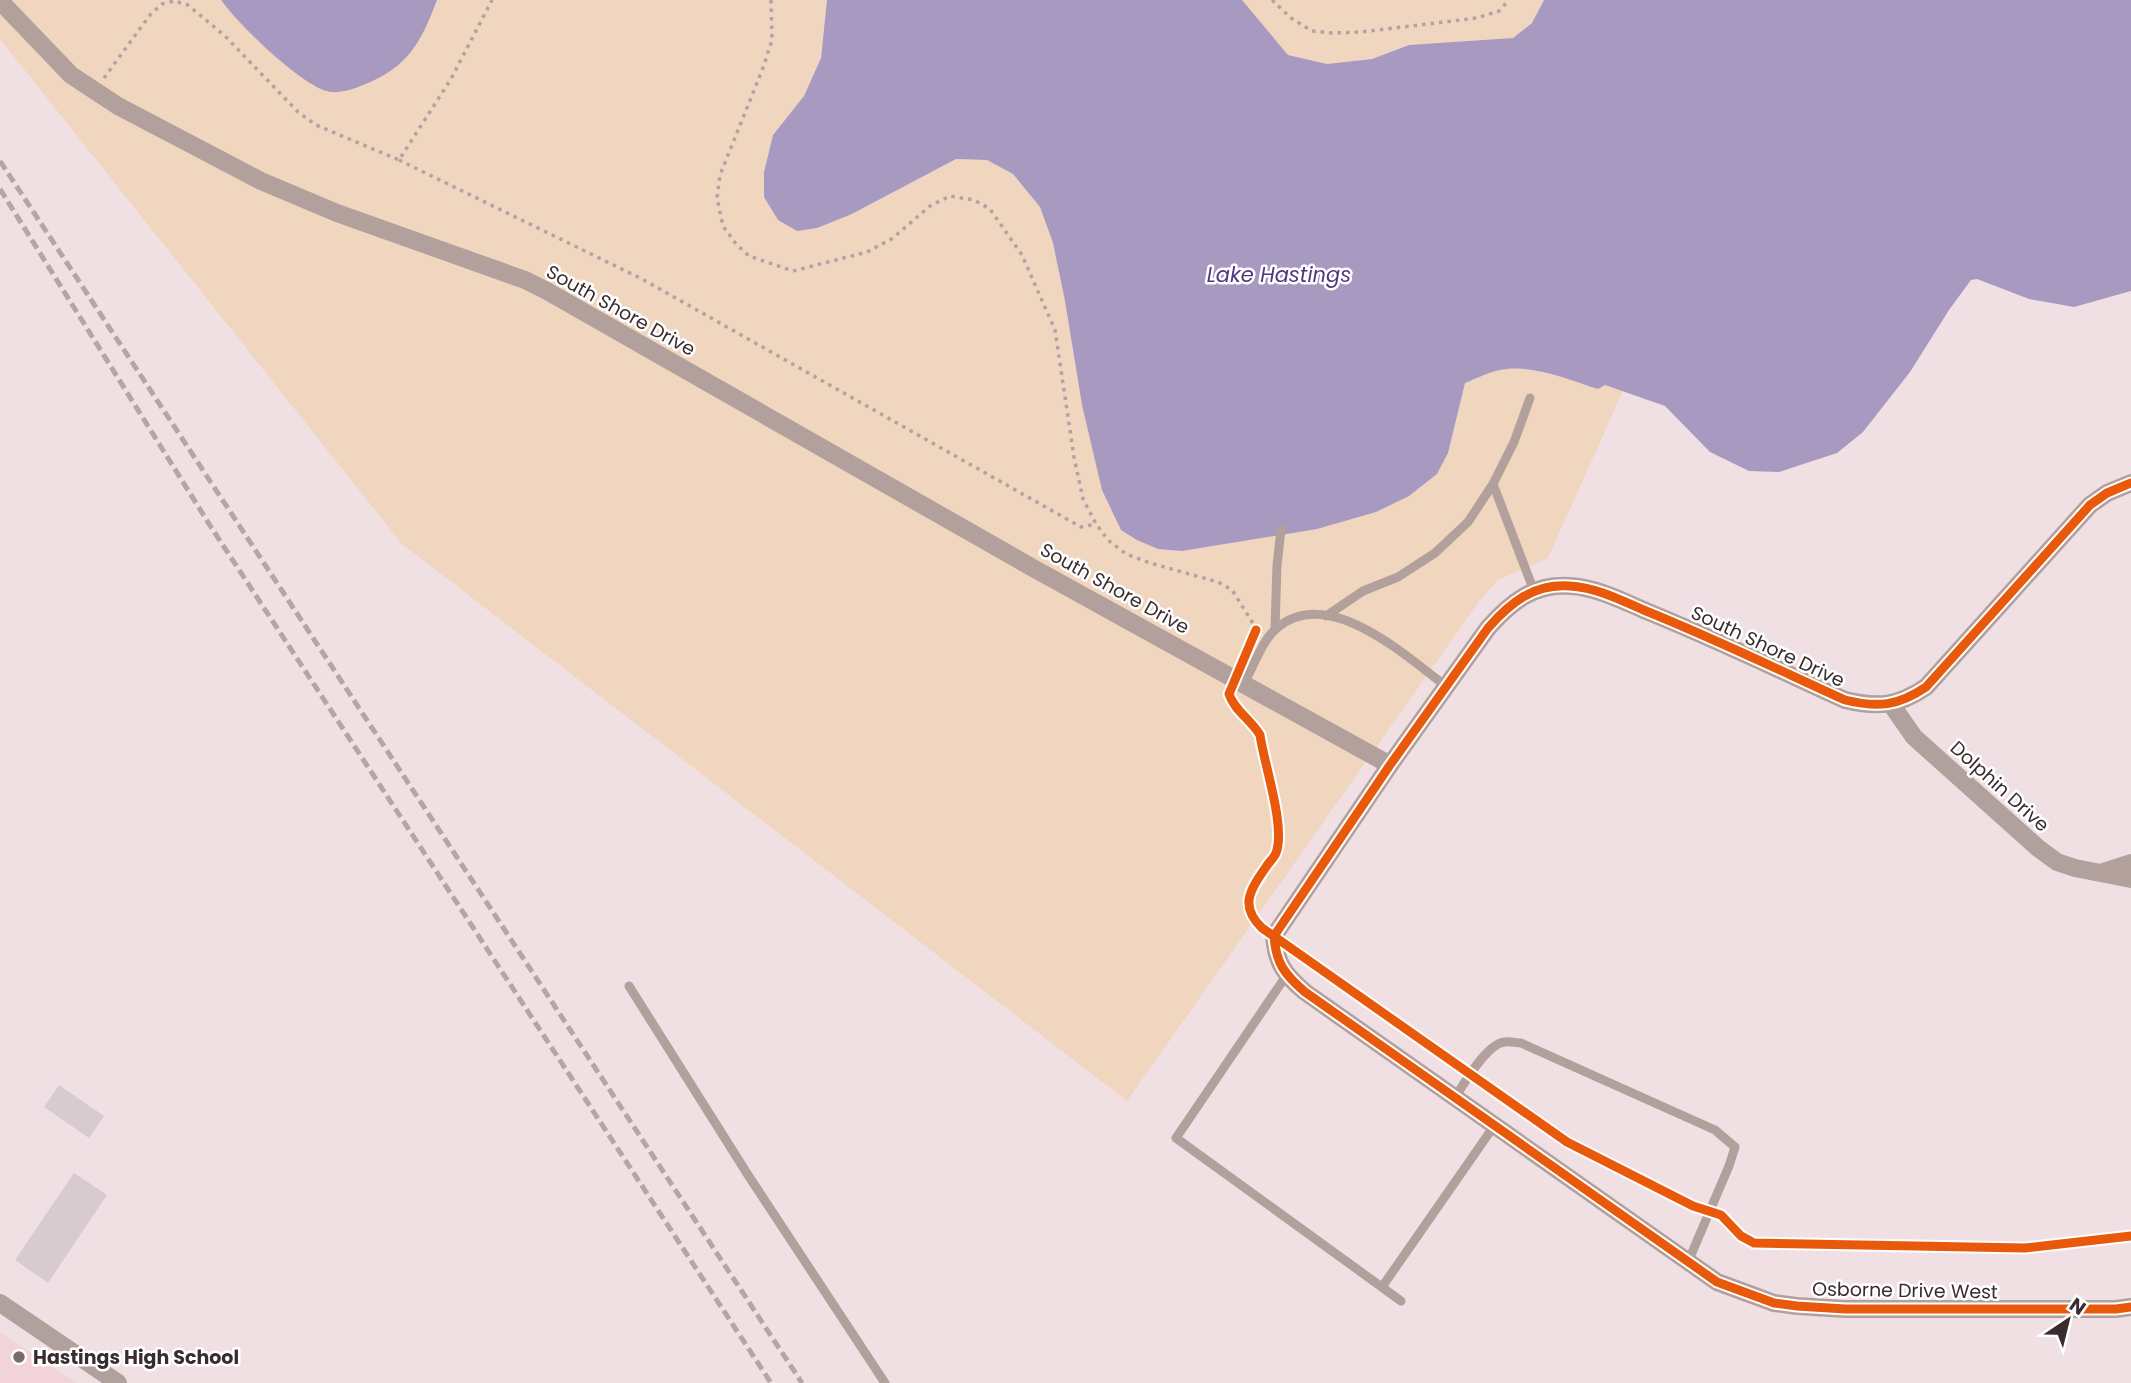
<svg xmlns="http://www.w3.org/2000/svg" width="2131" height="1383" font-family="Poppins,sans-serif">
<rect width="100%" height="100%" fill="#f1e0e3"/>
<path fill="#f2d3da" d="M0 1332 76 1383H0Z"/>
<path fill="#f0d6bf" d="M0 0H827L821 58 804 96 773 135 764 172V197L778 220 797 230 817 227 853 214 956 159 987 160 1013 174 1040 207 1053 243 1065 301 1082 405 1158 549 1182 550 1276 535 1409 496 1437 474 1448 453 1465 383C1478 378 1492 370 1507 369 1538 366 1569 380 1598 389L1605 385 1623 391 1548 558 1498 580 1480 600 1127 1101 402 544 0 39Z
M1242 0H1544L1532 23 1513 38 1409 45 1372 59 1327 64 1288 55Z"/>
<path fill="#a899c1" d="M221 0H437C421 43 407 68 363 85 354 89 341 93 331 92 304 89 237 23 221 0Z
M827 0H1242L1288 55 1327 64 1372 59 1409 45 1513 38 1532 23 1544 0H2131V291L2074 307 2029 299 1977 279 1971 280 1949 310 1910 372 1863 432 1837 453 1779 472 1749 471 1710 452 1665 406 1605 385 1598 389C1569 380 1538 366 1507 369 1492 370 1478 378 1465 383L1448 453 1437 474 1409 496 1376 512 1317 529 1182 551 1158 549 1137 540 1121 530 1102 490 1082 405 1065 301 1053 243 1040 207 1013 174 987 160 956 159 852 214 817 228 797 231 778 220 764 197V172L773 135 804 96 821 58Z"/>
<path fill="#d7cbd0" d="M59 1085 104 1116 89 1138 44 1107Z
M74 1173 107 1195 48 1283 15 1260Z"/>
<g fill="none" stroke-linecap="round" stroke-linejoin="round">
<path stroke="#b1a3a2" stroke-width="3.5" stroke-dasharray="3.5 5" stroke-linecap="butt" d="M771 0 772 40 763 68 720 175 717 198 723 226 736 244 749 256 793 271 867 252 893 238 930 206 950 196 974 200 990 209 1022 255 1055 330 1074 457 1083 499 1096 524 1108 540 1126 554 1150 563 1218 582 1232 590 1259 633
M1272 0 1291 18 1312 31 1332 33 1361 32 1477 18 1499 11 1509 0
M104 78 150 15 162 4 174 1 188 5 225 36 298 112 316 125 399 160 451 79 492 0
M399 160 642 279 1081 527 1096 524"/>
<path stroke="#b1a09c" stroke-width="9" d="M1530 398 1514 442 1493 484 1534 591
M1326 616 1363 591 1398 577 1435 553 1468 522 1493 484
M1275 629 1277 566 1281 529
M1244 683C1254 666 1262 640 1277 628 1329 584 1407 657 1447 687
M1286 976 1176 1138 1401 1301
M629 986 748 1175 885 1383
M1455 1098C1464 1083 1486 1045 1504 1042 1509 1041 1516 1043 1521 1043L1715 1130 1735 1147 1729 1166 1688 1262
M1382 1287 1494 1126"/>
<path stroke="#b1a09c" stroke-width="18" d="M0 1 71 75 118 106 261 181 337 213 525 280 547 291 1033 568 1390 765
M2131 483 2107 493 2090 505 1926 687C1898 706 1878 708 1845 700 1779 670 1713 638 1646 611 1623 601 1595 587 1570 586 1534 583 1510 603 1488 628L1390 765 1274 936C1276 963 1284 974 1305 992L1717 1282 1774 1303 1797 1306 1845 1309H2116L2131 1307
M1891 704 1914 737 2038 848 2057 862 2075 868 2131 879
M2103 872 2131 863
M0 1303 118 1383"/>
<path stroke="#b5a5a5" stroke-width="5" stroke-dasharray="10 5" stroke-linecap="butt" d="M0 161 802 1383
M0 189 211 527 771 1383"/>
<g stroke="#fff" stroke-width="13">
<path id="cycleway" d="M2131 483 2107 493 2090 505 1926 687C1898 706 1878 708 1845 700 1779 670 1713 638 1646 611 1623 601 1595 587 1570 586 1534 583 1510 603 1488 628L1390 765 1274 936C1276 963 1284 974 1305 992L1717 1282 1774 1303 1797 1306 1845 1309H2116L2131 1307
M1256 630 1229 694C1234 710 1251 720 1260 735 1264 764 1286 827 1276 853 1274 858 1269 862 1266 867 1250 890 1239 906 1262 928L1567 1142 1693 1206 1721 1215 1741 1236 1754 1243 2025 1248 2131 1236"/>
</g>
<use href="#cycleway" stroke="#e8590c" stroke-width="9"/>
</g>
<circle fill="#796b6e" stroke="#fff" stroke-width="2.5" cx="19" cy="1357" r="7"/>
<g text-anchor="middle" stroke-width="5" stroke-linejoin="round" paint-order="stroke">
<g font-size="19" fill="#382c2f" stroke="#fff">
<text transform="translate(621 310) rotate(29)" y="7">South Shore Drive</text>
<text transform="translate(1115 588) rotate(29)" y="7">South Shore Drive</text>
<text transform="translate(1768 646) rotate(25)" y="7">South Shore Drive</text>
<text transform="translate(2000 786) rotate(42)" y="7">Dolphin Drive</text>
<text transform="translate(1905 1290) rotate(1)" y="7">Osborne Drive West</text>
</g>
<g font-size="19" font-weight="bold" fill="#382c2f" stroke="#fff" text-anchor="start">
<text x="33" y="1364">Hastings High School</text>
</g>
<g font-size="21" font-style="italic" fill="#4e387e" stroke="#fff">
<text x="1279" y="282">Lake Hastings</text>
</g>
</g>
<g transform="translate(2068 1320) rotate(35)" stroke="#ffffff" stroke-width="5" paint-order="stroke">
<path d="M0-5L12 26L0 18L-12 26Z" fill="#382c2f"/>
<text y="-10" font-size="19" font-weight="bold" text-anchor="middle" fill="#382c2f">N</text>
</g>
</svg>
